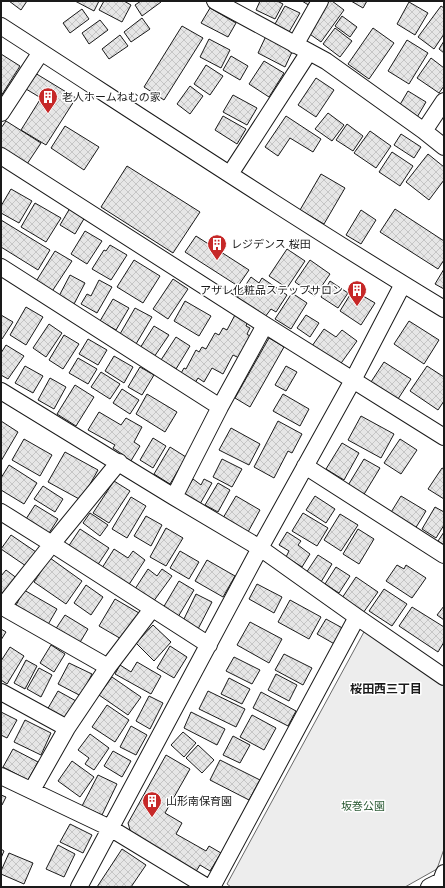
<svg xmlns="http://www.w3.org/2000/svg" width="445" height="888" font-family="Montserrat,'Noto Sans JP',sans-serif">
<defs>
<pattern id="building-cross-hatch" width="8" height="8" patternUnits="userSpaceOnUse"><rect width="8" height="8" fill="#e6e6e6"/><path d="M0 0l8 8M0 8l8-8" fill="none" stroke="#c5c5c5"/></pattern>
</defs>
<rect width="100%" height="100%" fill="#fff"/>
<path fill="#ededed" stroke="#6a6a6a" d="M365 630 444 685V849L437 869 405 887H231L227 884Z"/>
<path fill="url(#building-cross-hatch)" stroke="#1a1a1a" d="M9 1H27L21 10Z
M75 1H99L94 11Z
M104 1H124L131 5 122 22 99 10Z
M141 1H160L161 2 142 16 135 5Z
M260 1H277L283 4 275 19 256 10Z
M302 1H312L310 6Z
M329 1H332L344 10 321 42 307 32Z
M351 1H367L363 8Z
M409 2 428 13 415 35 397 24Z
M285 6 300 13 289 32 275 24Z
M441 6 444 8V34L434 49 418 37Z
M210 8 236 23 228 37 201 23Z
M82 9 89 19 70 33 63 23Z
M342 16 357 27 350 37 335 26Z
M142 18 150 29 131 42 124 32Z
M100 20 108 30 89 44 82 33Z
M182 26 203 38 164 100 144 87Z
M335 28 352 41 340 57 323 44Z
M373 28 394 43 369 79 348 64Z
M120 35 128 46 109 59 102 49Z
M266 36 293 50 285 67 258 53Z
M209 39 230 50 221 68 200 57Z
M407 40 428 53 409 84 388 71Z
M444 41V53L439 49Z
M1 54 20 66 1 96Z
M231 56 248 66 240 80 223 70Z
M431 58 444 68V86L439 93 417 78Z
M264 61 284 73 269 97 249 84Z
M206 65 223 76 210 95 194 84Z
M35 73 76 98 46 145 21 130 41 98 26 89Z
M316 78 334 90 316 117 298 105Z
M190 86 203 96 190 114 177 104Z
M408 91 426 102 416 119 398 108Z
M233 95 257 108 247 125 223 112Z
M328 113 344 125 332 141 315 129Z
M223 116 246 129 237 144 215 130Z
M286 116 321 139 313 152 290 138 278 156 265 147Z
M6 121 41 143 25 167 1 151V128Z
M347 124 363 136 353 151 336 140Z
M65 126 99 147 84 170 51 148Z
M370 131 391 146 376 168 354 153Z
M401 134 421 147 414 158 394 145Z
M392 152 413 166 400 186 379 172Z
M428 154 444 167V180L429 200 406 182Z
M127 166 200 212 173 253 101 207Z
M321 174 345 188 324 224 300 210Z
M11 189 32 201 19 223 1 213V206Z
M35 203 61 218 46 242 21 227Z
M70 208 85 217 75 234 60 225Z
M395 209 444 241V260L438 269 380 232Z
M361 210 376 220 361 244 346 235Z
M1 220 50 250 38 270 1 247Z
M85 231 102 241 87 264 71 254Z
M196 236 249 270 238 286 185 252Z
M110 245 127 255 111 280 92 269 104 250 106 251Z
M287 249 305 261 287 288 269 276Z
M55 251 72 261 51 293 35 283Z
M134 260 160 276 143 303 117 287Z
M310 260 330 274 315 296 295 282Z
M444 269V289L435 284Z
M70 275 85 283 73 306 58 298Z
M251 277 259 283 262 278 287 295 276 312 271 309 265 317 237 298Z
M173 279 188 289 168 319 153 309Z
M99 280 112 287 97 313 81 304 87 294 91 296Z
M330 281 348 293 338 308 321 297Z
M353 290 375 303 361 325 340 311Z
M292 293 307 303 291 329 275 319Z
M113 299 129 308 116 330 100 321Z
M185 301 211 316 199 336 174 321Z
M26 307 43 317 26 345 10 335Z
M135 308 152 317 136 344 120 334Z
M236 313 248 321 246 326 250 328 247 334 251 337 239 358 233 355 223 374 212 368 204 382 198 378 195 383 180 375 184 368 186 369 196 350 199 352 202 347 206 349 215 333 219 335 223 328 227 330Z
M1 315 13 322 2 339H1Z
M306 315 319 323 310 337 297 328Z
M409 321 439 340 424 364 394 344Z
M49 324 62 333 46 357 33 348Z
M154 326 169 335 154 357 140 348Z
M324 329 336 337 342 330 357 341 339 366 312 346Z
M64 335 79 344 63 369 49 360Z
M176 337 190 346 176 369 161 360Z
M269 338 284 347 250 407 235 398Z
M88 339 107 350 98 365 79 354Z
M6 345 24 356 8 379 1 375V353Z
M114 356 133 367 124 383 105 371Z
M78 358 97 369 88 384 69 373Z
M384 362 411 379 398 399 371 382Z
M25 366 43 376 33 393 15 383Z
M286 366 297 372 286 391 275 385Z
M427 366 444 377V401L438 410 410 391Z
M140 367 154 375 142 395 128 387Z
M101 372 120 384 110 399 91 387Z
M50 378 66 387 54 409 38 400Z
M75 385 94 397 76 426 57 414Z
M122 389 139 400 130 414 113 403Z
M147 394 177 412 165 432 136 414Z
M283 394 309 409 300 426 273 411Z
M99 412 121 425 126 418 142 427 134 442 140 446 129 464 119 458 122 454 113 448 115 445 88 430Z
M361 416 394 434 381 458 348 440Z
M1 421 18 432 1 461Z
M278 421 302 434 292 453 288 451 274 478 254 467Z
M231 428 260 444 249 465 219 450Z
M153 438 166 446 153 468 140 460Z
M24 439 52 455 40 476 12 460Z
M400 439 417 450 401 474 384 463Z
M342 443 359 453 344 480 326 469Z
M170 447 186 457 170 484 154 474Z
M65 452 98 470 81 500 48 482Z
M222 459 242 469 232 487 213 477Z
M364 459 380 468 363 496 347 487Z
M9 465 37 483 24 504 1 490V478Z
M442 468 444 469V499L428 489Z
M193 479 201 485 204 479 212 483 200 504 184 494Z
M114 481 130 491 109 523 93 513Z
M218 483 230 490 218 512 205 505Z
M43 486 63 499 55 512 34 499Z
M236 496 260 510 248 532 223 518Z
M315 496 335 509 326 523 306 510Z
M401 496 426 511 415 529 390 514Z
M131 497 146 506 127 538 112 529Z
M35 505 58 519 49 533 26 519Z
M435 507 444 512V525L436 538 422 529Z
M90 513 108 525 100 536 83 523Z
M303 513 328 528 317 546 292 531Z
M340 514 358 525 341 551 324 540Z
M146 516 162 525 151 546 134 536Z
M166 528 183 538 166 566 150 557Z
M80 529 109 548 97 566 68 547Z
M358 529 374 539 359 564 343 554Z
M287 532 301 541 298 545 310 554 302 567 286 557 289 551 279 545Z
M444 532V545L438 541Z
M11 535 36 552 26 566 1 549Z
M114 549 128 558 133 551 145 560 128 586 102 568Z
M180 551 199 562 189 579 170 568Z
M318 555 332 564 321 582 306 573Z
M50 558 82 581 66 604 34 582Z
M207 560 235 576 223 597 195 581Z
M397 565 404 569 406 565 426 578 412 598 386 581Z
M336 567 350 576 339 593 325 584Z
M148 569 157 576 162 569 172 576 153 602 135 589Z
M6 570 18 579 1 602V576Z
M356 577 378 592 363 613 342 598Z
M179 581 194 590 178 617 163 608Z
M257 584 282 597 274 613 249 599Z
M86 585 103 597 91 615 74 603Z
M384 589 407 604 392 626 369 611Z
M24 590 57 609 46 628 14 609Z
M196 594 212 602 198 629 183 621Z
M115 599 139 613 123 640 99 626Z
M290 600 321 617 309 639 278 622Z
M444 606V620L437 615Z
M412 607 444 627V642L438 652 399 626Z
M65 615 88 629 79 644 55 630Z
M326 619 346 630 338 646 317 634Z
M250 622 282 639 269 663 237 645Z
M153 625 171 642 154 661 136 643Z
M1 629 6 632 1 640Z
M51 645 65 654 54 672 40 663Z
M170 646 187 657 174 678 157 668Z
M10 647 24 656 7 684 1 680V661Z
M284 654 312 668 303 685 275 670Z
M234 657 260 670 252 684 226 671Z
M26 660 37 666 25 689 14 683Z
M137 662 161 676 151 694 115 674 120 665 131 672Z
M69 663 92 674 81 696 58 684Z
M39 668 52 675 41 697 27 689Z
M276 674 297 685 289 701 268 690Z
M112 677 141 697 128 715 99 695Z
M229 678 250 689 242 704 221 694Z
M58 691 76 701 66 720 47 710Z
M208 691 245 709 236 727 199 709Z
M261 692 296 711 288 726 253 708Z
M149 696 163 703 150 729 136 721Z
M107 705 129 720 115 742 92 727Z
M1 712 17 720 7 738 1 735Z
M191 712 225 729 217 745 184 728Z
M252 715 276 728 264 750 240 737Z
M25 720 51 733 41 755 14 742Z
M131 726 147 735 136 755 120 747Z
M183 732 196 743 184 757 171 745Z
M90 734 109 748 94 770 85 764 89 758 78 750Z
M233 736 250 745 240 763 223 755Z
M198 745 214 760 202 773 186 758Z
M13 749 38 762 28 780 3 767Z
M113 751 131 761 122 777 104 766Z
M166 755 190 769 165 813 182 823 176 834 206 851 209 846 221 853 210 871 200 865 195 873 132 837 128 823Z
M220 760 260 780 249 800 210 780Z
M72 761 94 777 80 797 58 781Z
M98 775 117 784 102 815 82 806Z
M1 795 6 797 2 805 1 804Z
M70 824 92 835 83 853 60 842Z
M58 845 75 854 64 877 46 869Z
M1 849 4 851 1 858Z
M122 849 146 865 131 887H97Z
M9 853 33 863 24 884 1 874V871Z"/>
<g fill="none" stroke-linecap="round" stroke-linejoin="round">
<g stroke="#1a1a1a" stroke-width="18">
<path id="minor" d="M215 1 326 61 424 131 444 147
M1 26C148 121 294 218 444 309
M295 45 320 1
M1 113 41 52
M424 131 444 101
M1 156 265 325 444 437
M230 174 309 52
M1 267 220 407
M1 391 174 497 260 548 357 617 444 677
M305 466 444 555
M174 497 220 407 265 325
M1 512 52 544 119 462
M1 606 108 667
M2 607 52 544 209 645
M1 692 67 728 32 790
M67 728 108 667 152 609
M1 776 110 828 207 887
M79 887 260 548 353 380 403 284
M212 887 357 617
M429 887 441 881 444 873"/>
</g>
<use href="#minor" stroke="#fff" stroke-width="16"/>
</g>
<defs>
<g id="building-pin" transform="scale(1)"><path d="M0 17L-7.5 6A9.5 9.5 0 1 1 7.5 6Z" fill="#c62828" stroke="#fff"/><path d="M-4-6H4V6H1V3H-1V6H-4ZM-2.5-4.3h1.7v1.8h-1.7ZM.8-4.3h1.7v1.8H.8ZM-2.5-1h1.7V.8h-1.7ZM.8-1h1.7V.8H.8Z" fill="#fff"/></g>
</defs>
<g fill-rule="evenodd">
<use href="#building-pin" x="48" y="97"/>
<use href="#building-pin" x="217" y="244"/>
<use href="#building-pin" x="357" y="290"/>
<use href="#building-pin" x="152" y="801"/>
</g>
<g text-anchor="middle" stroke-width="3" stroke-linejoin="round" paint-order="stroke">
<g font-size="11" fill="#1a1a1a" stroke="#fff" text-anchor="start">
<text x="62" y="101">老人ホームねむの家</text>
<text x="231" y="248">レジデンス 桜田</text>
<text x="343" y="294" text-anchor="end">アザレ化粧品ステップサロン</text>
<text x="166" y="805">山形南保育園</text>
</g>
<g font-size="11" fill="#2b5a34" stroke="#fff">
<text x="363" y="810">坂巻公園</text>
</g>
<g font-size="12" font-weight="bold" fill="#1a1a1a" stroke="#fff">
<text x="386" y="693">桜田西三丁目</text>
</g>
</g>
<rect width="445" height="888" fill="none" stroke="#1a1a1a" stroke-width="4"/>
</svg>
